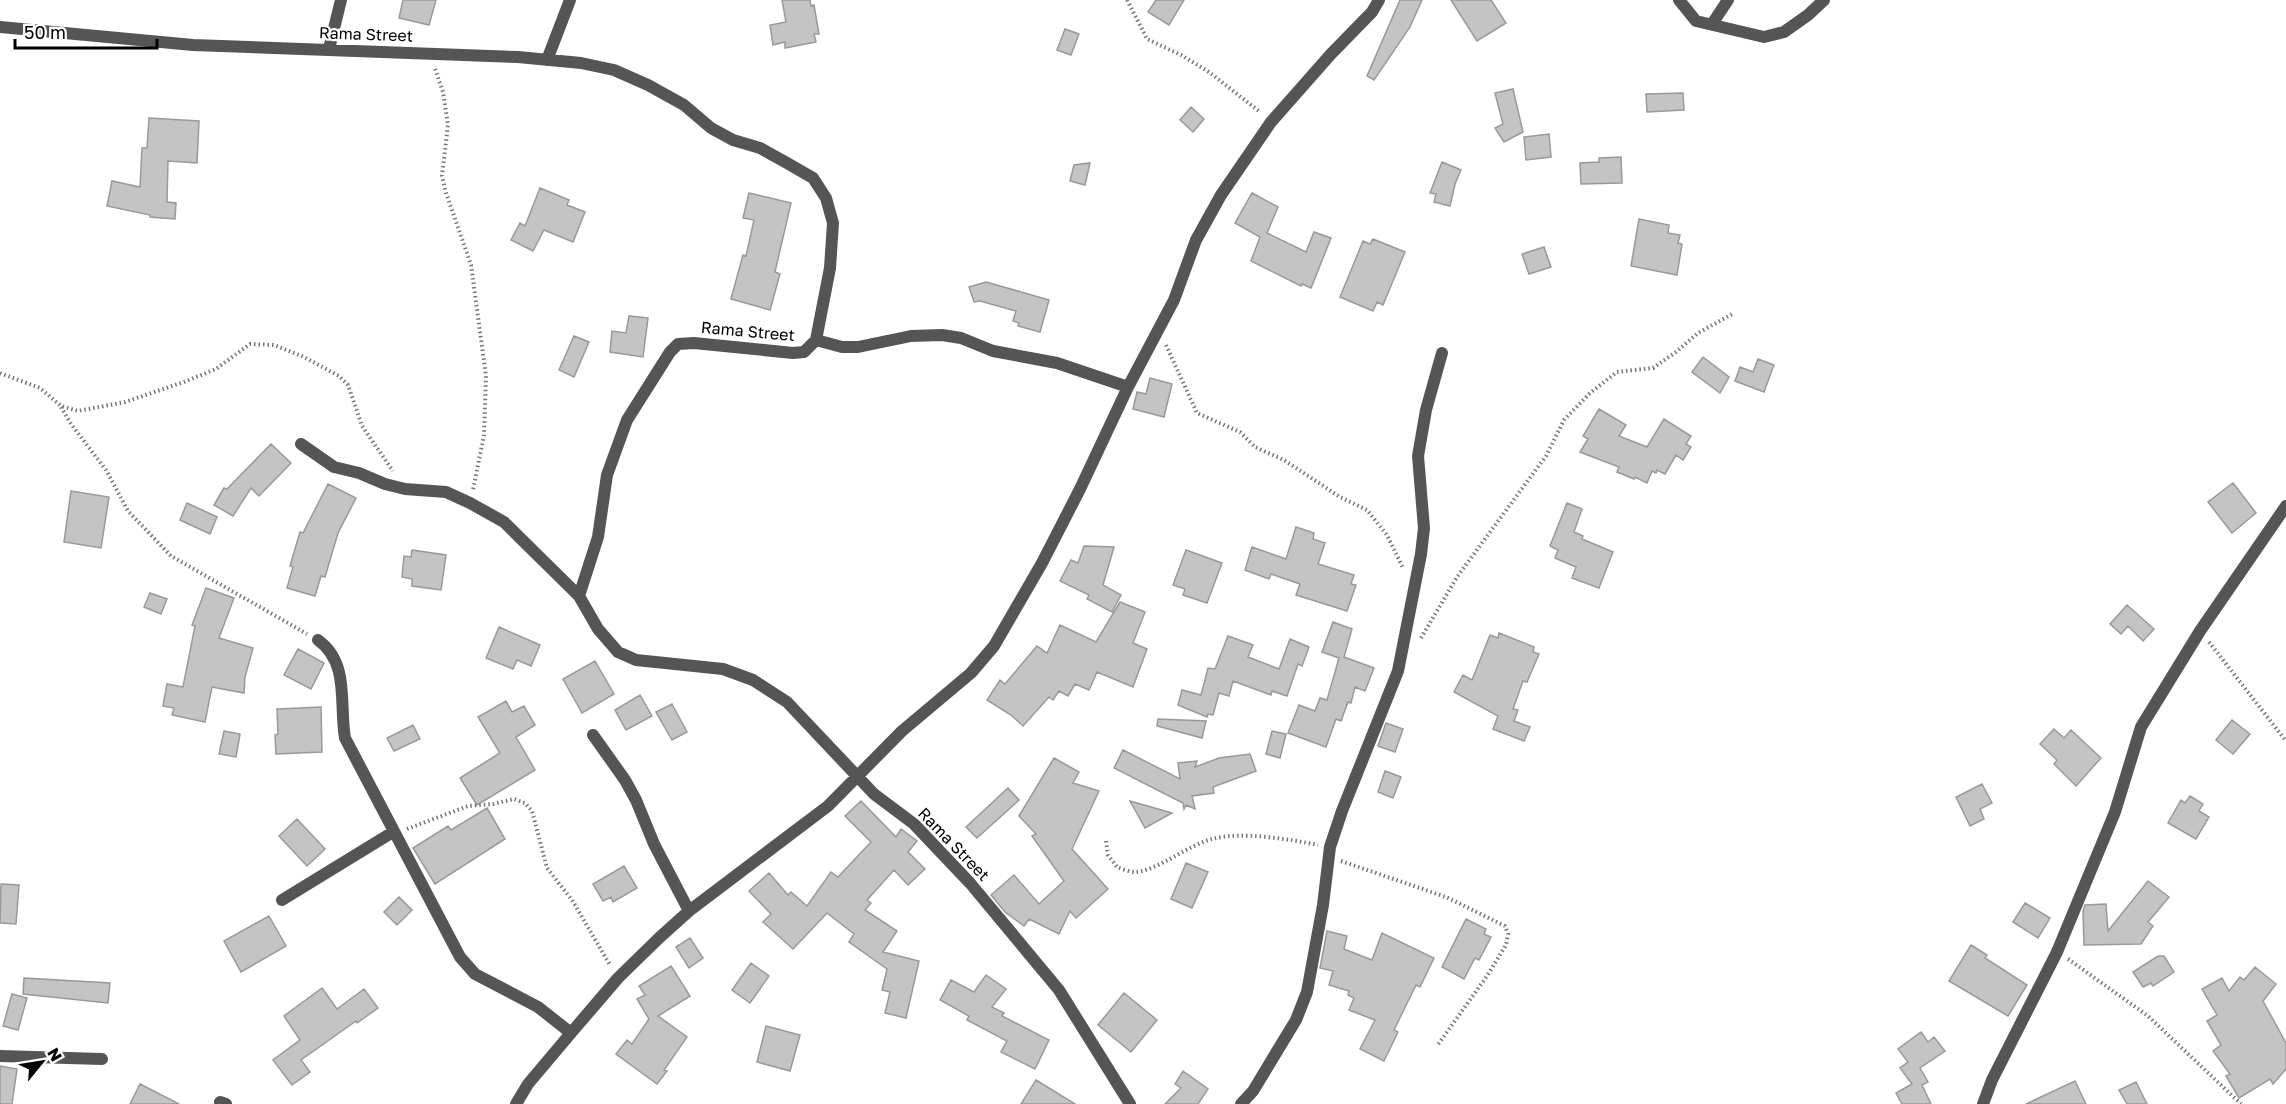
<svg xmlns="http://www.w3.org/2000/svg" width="2286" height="1104" font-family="'Golos Text',sans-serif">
<rect width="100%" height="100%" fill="#fff"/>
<path fill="#c4c4c4" stroke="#999" stroke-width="1.5" d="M403 0H436L429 25 399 18Z
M782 0H810L811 6 814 5 819 34H814L816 42 785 48V42L773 45 770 25 786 22Z
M1156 0H1184L1169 25 1148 12Z
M1400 0H1422L1410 27 1374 80 1367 76Z
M1451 0H1491L1506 23 1477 41Z
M1065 29 1079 34 1071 55 1057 50Z
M1513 89 1523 132 1504 142 1495 128 1503 124 1495 93Z
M1683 93 1684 110 1647 112 1646 94Z
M1191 107 1204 119 1193 132 1180 120Z
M149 118 199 121 197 163 168 161 167 202 176 203 175 219 150 217V215L107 206 112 181 140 187 142 148H147Z
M1549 134 1551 157 1526 160 1524 137Z
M1621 157 1622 183 1581 184 1580 163 1599 162V158Z
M1442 162 1461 170 1455 184 1450 206 1434 202 1436 194 1430 193Z
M1090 163 1085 185 1070 181 1074 165Z
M540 188 569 200 567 205 585 212 573 242 544 230 533 251 511 240 520 223 525 226Z
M749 193 791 203 775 272 780 274 770 310 731 299 743 255 746 256 754 220 743 218Z
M1252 193 1278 207 1267 233 1306 252 1314 232 1331 238 1311 288 1302 284 1301 286 1251 261 1260 237 1235 223Z
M1639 219 1669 225 1668 233 1680 235 1678 243 1682 244 1677 275 1631 266Z
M1373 239 1405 252 1383 305 1377 302 1373 311 1340 297 1363 241 1370 244Z
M1544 247 1551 267 1529 274 1522 254Z
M986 282 1049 300 1040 332 1018 326 1019 323 1013 321 1016 311 980 301 974 302 969 287Z
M629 316 648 318 643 357 610 352 612 331 626 333Z
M574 336 589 342 574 377 559 370Z
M1703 357 1729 377 1720 393 1692 372Z
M1758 359 1774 365 1764 392 1735 381 1740 367 1753 372Z
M1150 378 1172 384 1164 417 1133 409 1137 392 1146 394Z
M1599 409 1626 425 1619 436 1647 447 1664 419 1691 436 1686 444 1691 447 1683 460 1676 455 1665 474 1657 470 1656 473 1652 471 1647 483 1635 477 1634 479 1617 472 1619 467 1580 452 1588 439 1583 436Z
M271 444 291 463 259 496 251 488 233 516 214 505 224 488 227 489Z
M2233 483 2256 513 2232 533 2208 502Z
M328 484 356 498 338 533 325 577 321 576 315 596 287 588 293 567 290 566 300 532 303 533Z
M71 491 109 497 101 548 64 542Z
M187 503 217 517 210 534 180 520Z
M1567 503 1582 509 1574 532 1583 536 1582 539 1613 552 1599 588 1572 578 1576 567 1555 558 1558 550 1550 546Z
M1296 527 1314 533 1313 539 1325 543 1318 564 1354 575 1351 584 1356 585 1347 611 1296 595 1300 584 1271 574 1269 579 1245 570 1252 547 1286 559Z
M1084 546 1114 547 1103 585 1121 595 1112 612 1087 599 1089 595 1060 581 1071 560 1078 563Z
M412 550 446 555 441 590 412 586V579L402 577 404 556 411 557Z
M1186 550 1222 563 1207 603 1183 595 1185 589 1173 585Z
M206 588 234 598 219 638 253 648 245 677 244 693 212 687 205 722 172 715 174 708 163 706 167 684 183 687 195 626 192 625Z
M150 593 167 599 161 614 144 607Z
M1120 602 1145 612 1133 643 1147 649 1133 687 1097 672 1089 690 1075 684 1068 696 1059 691 1053 700 1049 697 1023 726 1011 715 987 700 1000 680 1005 684 1037 646 1047 653 1060 625 1096 642Z
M2127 605 2154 629 2143 641 2128 626 2121 634 2110 624Z
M1333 622 1352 629 1344 657 1374 668 1365 691 1355 687 1351 703 1348 702 1341 721 1336 719 1326 747 1288 733 1299 705 1315 711 1320 698 1327 700 1339 658 1322 652Z
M499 627 540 645 531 666 517 660 513 669 486 658Z
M1499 633 1534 647 1533 652 1539 654 1527 682 1523 681 1513 709 1518 710 1514 721 1530 727 1524 741 1493 729 1498 716 1454 692 1463 675 1472 680 1490 635 1498 638Z
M1228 636 1253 645 1248 657 1279 669 1290 639 1309 647 1302 666 1298 664 1287 696 1272 691 1271 695 1233 681 1229 696 1219 693 1213 715 1208 714 1207 717 1178 705 1182 690 1201 695 1208 668 1215 669Z
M298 649 324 663 311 689 284 675Z
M595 661 614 694 582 713 563 679Z
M640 695 652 716 626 730 615 710Z
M506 701 512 712 524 706 535 725 516 737 535 770 477 805 460 778 500 753 478 717Z
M672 704 687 732 672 740 656 712Z
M321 707 322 752 276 754 275 735 278 734 277 709Z
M1158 719 1206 721 1202 738 1157 726Z
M2232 720 2250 734 2233 754 2216 740Z
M1386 723 1403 729 1395 752 1378 746Z
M413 725 420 739 394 751 387 738Z
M2054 729 2064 738 2071 730 2101 758 2076 786 2054 764 2057 760 2040 744Z
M224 731 240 734 236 757 219 754Z
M1272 731 1286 734 1280 758 1266 754Z
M1123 750 1180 779 1178 763 1197 761 1195 767 1219 758 1250 754 1256 771 1213 787 1214 793 1192 796 1195 809 1186 805 1184 809 1183 803 1114 768Z
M1054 758 1079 772 1073 783 1099 791 1072 849 1108 889 1076 918 1070 911 1059 934 1029 919 1024 926 1005 912 991 895 1014 875 1039 904 1064 881 1032 836 1036 834 1019 816Z
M1385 771 1401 777 1393 798 1378 792Z
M1982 784 1992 803 1980 809 1984 819 1970 826 1956 797Z
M1008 788 1019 800 977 838 966 827Z
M2190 796 2203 804 2199 811 2209 817 2196 839 2168 823 2181 800 2185 803Z
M861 801 896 837 901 829 917 841 908 852 925 869 908 885 894 870 867 900 871 903 865 910 897 931 883 952 919 961 906 1018 885 1013 890 992 882 990 887 969 849 942 854 934 827 913 793 949 763 922 771 914 749 891 769 873 788 895 791 892 807 906 831 872 838 877 871 842 845 816Z
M1130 801 1172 813 1145 828Z
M487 808 505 839 435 884 413 848 448 826 451 830Z
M297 819 325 849 307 866 279 836Z
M1186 863 1208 872 1192 908 1171 899Z
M624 866 637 888 613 902 611 897 603 901 593 884Z
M2148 881 2169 897 2148 922 2153 926 2141 944 2084 945 2083 911 2085 905 2106 904 2108 931Z
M1 884 19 885 16 924 0 923Z
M399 897 412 910 397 925 384 912Z
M2025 903 2050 918 2038 938 2013 922Z
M269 916 286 946 241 972 224 941Z
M1466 919 1486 929 1484 934 1491 937 1479 960 1475 958 1464 979 1442 967Z
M1327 931 1347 936 1344 949 1372 960 1382 933 1434 958 1420 987 1416 985 1394 1030 1398 1032 1384 1061 1360 1049 1375 1020 1349 1010 1354 998 1348 995 1349 991 1329 985 1333 971 1320 968Z
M690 938 703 958 689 968 676 947Z
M1971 945 1987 955 1985 958 2027 985 2008 1016 1949 981Z
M2158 956H2164L2174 972 2153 986 2151 983 2143 987 2133 972Z
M751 963 769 976 750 1003 732 990Z
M671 966 690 996 658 1016 687 1037 664 1070 667 1071 657 1084 616 1054 627 1040 632 1044 649 1019 637 999 645 995 639 986Z
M2255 967 2276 984 2263 1001 2286 1043V1069L2273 1084 2270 1079 2239 1098 2226 1076 2230 1074 2213 1051 2221 1045 2207 1021 2217 1015 2202 989 2222 978 2229 991 2240 977 2244 980Z
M986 975 1006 989 992 1007 1004 1013 1002 1016 1049 1040 1035 1069 1001 1052 1007 1041 967 1020 969 1016 940 1000 951 980 974 992Z
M24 978 110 983 108 1003 23 994Z
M322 988 337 1009 364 989 378 1008 357 1023 356 1021 301 1060 310 1072 292 1085 273 1060 300 1040 284 1016Z
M1124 993 1157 1020 1131 1052 1098 1025Z
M12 994 27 998 18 1030 3 1026Z
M766 1026 800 1035 790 1071 757 1062Z
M1921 1032 1928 1042 1934 1037 1945 1051 1920 1068 1928 1082 1922 1085 1931 1104H1902L1896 1093 1912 1084 1900 1068 1908 1062 1898 1049Z
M0 1066 17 1069 12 1104H0Z
M1183 1071 1208 1089 1198 1104H1165L1181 1088 1175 1084Z
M1036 1080 1075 1104H1021Z
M2075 1081 2086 1104H2026Z
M2136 1082 2147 1104H2127L2119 1090Z
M140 1084 179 1104H130Z"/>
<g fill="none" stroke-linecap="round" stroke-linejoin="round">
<path stroke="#777" stroke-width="4" stroke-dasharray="1.5 3" stroke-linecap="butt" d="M1127 0 1147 39 1181 55 1209 72 1260 112
M435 69 443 92 448 125 442 176 446 193 471 265 486 376 484 435 473 490
M1166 345 1197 413 1240 432 1255 447 1284 460 1340 497 1367 510 1387 535 1403 568
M0 373 40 388 61 406 78 411 125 402 184 382 216 369 250 344 274 345 304 357 339 376 348 385 362 426 393 471
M61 407 71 424 106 470 128 511 171 556 307 634
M1421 638 1457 577 1546 456 1564 420 1590 393 1617 372 1653 368 1676 352 1698 333 1734 313
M2209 642 2286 741
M407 829 468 806 493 804 514 799 525 803 532 811 547 868 572 900 610 965
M1106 841 1108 855 1117 867C1122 869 1130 872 1135 872 1157 871 1188 845 1212 839 1241 831 1288 839 1318 845
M1341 861 1446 897 1505 926 1508 934 1506 945 1487 976 1437 1046
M2068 959 2148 1016 2241 1104"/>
<path stroke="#555" stroke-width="12" d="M1679 0 1696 21 1764 37 1784 32 1808 15 1824 0
M1712 24 1728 0
M0 27 193 45 518 57 581 63 614 70 648 85 684 105 711 128 733 140 760 148 787 163 813 178 826 198 833 223 830 268 816 340 804 352 793 353 694 343 678 344 670 352 627 420 607 475 598 537 579 596 598 629 618 652 636 660 723 669 753 680 787 702 874 794 914 824 970 883 1059 990 1130 1104
M329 49 341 0
M547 60 570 0
M816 340 842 347H858L911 336 942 335 961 338 993 351 1057 363 1128 387
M301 444 334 467 359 473 385 484 405 489 446 492 470 503 504 522 579 596
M318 640C350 663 339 704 345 738L460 957 475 974 538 1007 571 1033
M593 735 625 780 636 800 654 844 689 911
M282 900 393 832
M0 1056 102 1059
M220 1102 226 1104
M516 1104 528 1084 571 1033 618 978 659 938 689 911 828 806 902 731 971 673 994 646 1042 563 1080 489 1128 387 1174 300 1196 240 1221 195 1271 122 1331 54 1372 12 1379 0
M1241 1104 1253 1091 1296 1020 1307 992 1323 905 1330 847 1342 811 1398 671 1421 554 1424 528 1418 456 1426 410 1442 353
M1983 1104 1992 1080 2057 952 2115 812 2141 727 2200 631 2286 506"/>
</g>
<g text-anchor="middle" stroke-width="4.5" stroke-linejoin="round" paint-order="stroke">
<g font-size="16" fill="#000" stroke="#fff">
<text transform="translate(366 34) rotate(2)" y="6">Rama Street</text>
<text transform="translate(748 331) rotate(5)" y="6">Rama Street</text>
<text transform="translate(954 844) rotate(46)" y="6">Rama Street</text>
</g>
</g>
<g transform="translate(42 1062) rotate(60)" stroke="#ffffff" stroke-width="4.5" paint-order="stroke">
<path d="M0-4.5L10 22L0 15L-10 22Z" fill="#000000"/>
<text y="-9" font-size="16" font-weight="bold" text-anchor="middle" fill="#000000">N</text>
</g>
<path d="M15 39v9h142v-9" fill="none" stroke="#000000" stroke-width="3"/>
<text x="24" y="39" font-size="18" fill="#000000" stroke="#ffffff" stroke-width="4.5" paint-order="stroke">50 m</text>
</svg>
